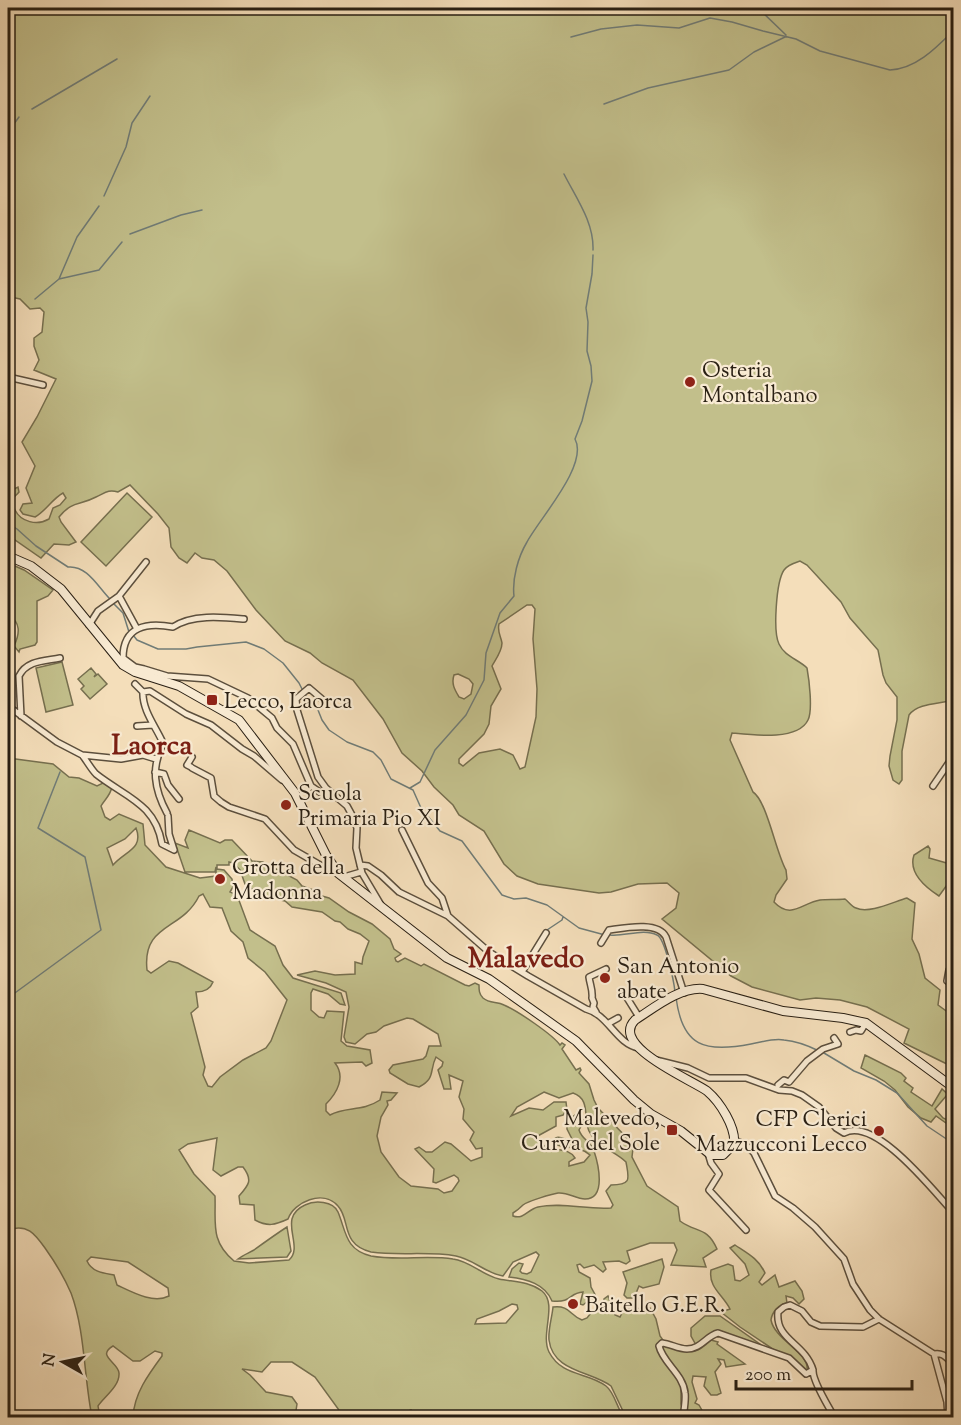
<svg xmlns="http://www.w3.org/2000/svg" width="961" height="1425" font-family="'Sorts Mill Goudy',serif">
<rect width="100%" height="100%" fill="#f4deba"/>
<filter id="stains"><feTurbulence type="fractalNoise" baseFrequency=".00333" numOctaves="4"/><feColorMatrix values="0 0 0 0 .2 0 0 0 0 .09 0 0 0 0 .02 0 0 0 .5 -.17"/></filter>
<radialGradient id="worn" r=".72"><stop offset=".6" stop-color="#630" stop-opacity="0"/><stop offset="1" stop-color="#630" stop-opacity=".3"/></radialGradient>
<path fill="#c2bf8b" stroke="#766f4f" stroke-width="1.5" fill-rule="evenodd" d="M8 8H953V700C939 704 918 703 909 715L902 751V780L899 784 893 780 889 766 890 756 897 720V697L886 683 883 675 878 650 850 618 841 602 807 565 800 561C794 563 787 565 784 570 776 582 773 632 779 644 785 657 798 659 807 668 809 679 813 710 808 720 798 741 752 735 732 733L730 740 753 792C767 801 776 853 786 870L787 879 776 895 774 902C791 920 802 903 820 900 828 899 836 900 845 899 848 901 852 907 856 908 869 914 893 902 907 898L915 903 912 939 919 954 925 978 940 990 938 1005 953 1016V1067L904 1043 909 1029 867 1007 840 1000 816 998 800 1000 752 987 731 976 662 919 676 908 679 893 667 883 638 884 611 892 599 893 538 884 517 876 504 864 484 831 459 815 453 805 434 787 422 771 402 753 383 719 353 680 322 663 310 653 285 641 256 610 227 571 214 560 202 558 195 553 187 563 179 558 171 547 169 528 158 514 130 485 118 492C108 489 105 493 96 497 79 506 73 500 59 517L61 522 76 542 69 545 54 544 41 558 8 535V492L18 487 19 492C17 495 13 497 12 500 11 504 13 506 15 510 21 522 37 526 49 519L53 508 60 505 66 498 63 493C52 499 46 511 35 517L23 514 20 510 23 504 32 503 26 488 35 466 22 442 37 417 56 379 34 370 39 360 34 346V338L42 332 44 312 40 308 30 309 20 299 11 297 8 299ZM527 605H532L535 609 533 639 537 689 536 717 525 767 520 769 513 755 500 749 479 753 463 766 459 763V759L484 734 489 724 491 706 501 689 492 666C496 659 502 651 502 643 501 636 497 632 499 624ZM458 674 469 679 473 684 471 694 464 699 459 697C455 690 451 684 454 675Z
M127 493 152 517 106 566 81 542Z
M8 563 24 570 53 590 48 596 37 601V642L35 645 20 649 19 652 14 646C20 633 21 623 8 614Z
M62 662 73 705 46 712 36 668Z
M91 668 96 674 94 677 98 674 107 684 90 699 81 689 84 686 78 679Z
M8 758 53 764 69 777 79 778 97 786 105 782 112 787C110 796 105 799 101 806L105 817 110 820 119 814 143 824 145 845 166 867 200 878 216 876V867L215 872H185L175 843 188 848 185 840 189 830 220 843 225 840H232L252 861 263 862 297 880 302 886 316 891 322 896 329 898 349 912 372 924 390 939 394 949 401 954 395 958 396 961 398 962 405 958 421 966 424 964 465 985 469 986 475 983 479 985C479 990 479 994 483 998 490 1004 497 1001 504 1005 518 1011 553 1035 560 1045L562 1043 565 1045 562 1049 576 1070 580 1068 581 1070 579 1073 589 1084 594 1100 598 1108 628 1139 633 1148 632 1157 647 1186 678 1207 680 1221C696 1233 707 1226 717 1249L703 1258 706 1267 671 1265 677 1250 674 1243H650L627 1251 630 1261 626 1264 619 1261 603 1262 606 1269 603 1272 594 1265 584 1268 580 1264 577 1265 579 1272 590 1278 591 1287 598 1300 594 1302 589 1300 583 1305 580 1304 583 1292C568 1293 573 1303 552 1301 545 1284 527 1279 509 1277L512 1269 519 1263 523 1264 520 1271 522 1273 527 1274 531 1272 539 1255 536 1252 513 1262 503 1276C485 1273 473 1259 456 1256 428 1251 399 1256 371 1252 340 1244 351 1220 338 1206 323 1189 294 1202 288 1219 275 1225 268 1227 255 1220L254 1205 240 1204 239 1196C249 1185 253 1180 243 1167H238L221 1176 213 1170 217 1138 188 1144 179 1150 194 1174 215 1196C216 1223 210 1241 234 1261L249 1263 289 1260C305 1246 276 1218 305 1205 315 1200 333 1201 338 1212 346 1231 345 1250 371 1256 398 1261 426 1255 453 1259 470 1261 482 1275 499 1279 513 1282 529 1281 542 1291 558 1304 540 1334 549 1352 562 1377 588 1372 606 1386 615 1393 617 1409 624 1417L462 1418 461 1414 456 1412 440 1417H407L412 1412 411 1410 392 1417H344L315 1377 292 1362H271L262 1372 242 1369 250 1375 266 1392 292 1397 297 1404 295 1417H133C134 1394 148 1375 162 1356V1353L155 1351 140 1361H133L113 1346C96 1356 118 1362 119 1373 120 1386 104 1397 98 1406L100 1417H92C84 1378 85 1330 71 1293 64 1277 55 1262 45 1248 35 1234 27 1223 8 1230V1199L14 1192 8 1188ZM136 828C144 849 125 851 113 865L107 848 125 839ZM229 862 233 863 240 870 245 884 262 896 285 901 292 907 322 912 335 921 340 922 348 929 360 934 369 941 363 957 362 964 355 962V974L335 975 315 971 297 975 326 983 346 992 349 1007 344 1037 346 1042 355 1044 367 1034 376 1032 384 1026 407 1018 413 1019 438 1034 441 1046H429L426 1056 423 1059 393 1065 389 1070 390 1073 408 1084 419 1087C436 1078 429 1071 436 1057L443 1062 442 1066 438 1070 444 1089H451L449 1075 463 1081 459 1097 464 1109 463 1119 474 1132 470 1140 476 1149 482 1148V1157L471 1161 451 1144 445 1142 432 1152H426L419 1147 415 1149 434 1169 433 1182 436 1183 454 1175 458 1178 459 1181 452 1191 444 1193 438 1189 411 1186 399 1177 381 1152 377 1136 381 1117 388 1105 387 1101 391 1100 397 1093 382 1092 380 1100C362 1112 346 1106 330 1115L326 1111V1104C337 1093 346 1077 335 1063L362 1062 366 1066 372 1063 370 1050 347 1046 341 1041 344 1012 327 1011 324 1018 319 1017 311 1010V993L313 989 328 994 340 1004 345 1005 341 993 293 978 283 965 275 946 250 930 237 895 230 892 233 887 232 879 224 870 217 869V865H229ZM203 894 210 907 222 908 231 931 243 942 248 958 265 972 287 1000 271 1041 266 1048 243 1060 220 1077 212 1087 208 1086 203 1075 205 1067 191 1013 198 1007 196 992C204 992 210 990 213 982L178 963 169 961 151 973 147 970C142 923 182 931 199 896ZM544 1092 559 1098 573 1093C591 1099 583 1118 589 1131 597 1147 615 1151 626 1162 629 1179 632 1185 611 1185L606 1191 613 1205 611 1208C587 1210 563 1202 538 1207 528 1209 524 1220 513 1216V1213C518 1210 519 1209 523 1205 528 1201 552 1194 558 1193 568 1192 576 1199 585 1199 607 1199 598 1163 594 1151 591 1141 582 1140 579 1130L584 1121 582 1116 575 1115 567 1121V1129L572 1139 568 1140C562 1138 556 1134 552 1142 563 1151 579 1144 590 1155L584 1162 569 1166V1162L575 1158C569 1148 557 1151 547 1147 542 1145 538 1142 534 1138L556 1126V1117L563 1115 567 1110 566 1102H554L543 1110 529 1108 511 1116 517 1107ZM91 1257 128 1262 168 1288 169 1296C153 1304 132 1292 117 1285L114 1275C103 1273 92 1272 87 1261ZM512 1304 517 1305 518 1309 506 1323 475 1324 477 1319 499 1311Z
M928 846 930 849 929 858 950 864 953 867V887L947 885 939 896C925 887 908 873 914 855Z
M865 1055 901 1073 906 1078 904 1081 913 1088 911 1092 932 1106 942 1089 953 1099V1107L950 1105 951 1098 947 1095 935 1109 943 1118 952 1122 950 1124 953 1128 936 1116 931 1122 921 1118 908 1107 895 1090 884 1081 861 1068Z
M287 1227 291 1251 287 1257 238 1259C243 1255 249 1253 254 1250 265 1242 276 1234 287 1227Z
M735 1245C747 1253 759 1259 765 1273L759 1282 762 1285 775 1275 779 1287 795 1281 802 1291 804 1299 799 1304 793 1298 786 1296 787 1303C779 1304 772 1312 771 1320 775 1341 811 1352 807 1372L740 1327 721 1312 730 1309C723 1295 708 1287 711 1270L728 1264 733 1266 735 1280 740 1281 749 1275 745 1264 730 1248Z
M662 1259 664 1267 659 1284 643 1288 639 1286 634 1298H627L624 1295 627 1283 623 1272Z
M608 1296 615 1315 620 1317 624 1309 650 1308 656 1319 660 1336 663 1340 657 1344V1348L681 1383V1404L685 1417H629L623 1411 611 1386C591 1371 553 1372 549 1340 548 1329 552 1318 553 1307 570 1305 569 1315 582 1320L587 1318 591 1313 601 1311 604 1299Z
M705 1316H720L764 1347 712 1333 696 1345 691 1336V1328Z
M711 1340 718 1342 717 1344 745 1364 726 1367 724 1360 718 1359 721 1364 715 1372 721 1393 717 1395H711L704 1386 706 1377 693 1376 692 1382 697 1399 695 1403 699 1405 703 1412 698 1417H688L684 1403 685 1386 660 1346C684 1342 686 1365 711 1340Z"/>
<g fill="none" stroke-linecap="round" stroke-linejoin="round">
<path stroke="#707c77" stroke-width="1.5" d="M758 8 786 35
M571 37 601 29 637 25 679 28 710 18 732 22 763 31 796 39 820 51 890 70C916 69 936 48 954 30
M604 104 648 88 729 70 754 52 785 37
M32 109 117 59
M8 132 19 117
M564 174C576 198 594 222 593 250
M104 196 126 147 132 123 150 96
M130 234 181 215 202 210
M59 279 99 270 122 242
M35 299 59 279 77 237 99 206
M8 523 17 529 36 546 68 567C87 565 98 587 110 599
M113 603 123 613 129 632
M133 635 137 640 158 649H186L197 647 246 642 264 649 283 663 299 683 305 695 316 705 322 720 329 730 347 742 373 752 381 760 391 779 413 790 421 808 440 831 462 841 502 895 514 899 526 898 547 905 579 928 605 935
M410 788 420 782 435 750 466 715 484 680 486 653 500 613 514 596C512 579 518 557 527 542 539 519 589 465 575 439L582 421 592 381 591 366 587 351 588 322 586 308 592 274 593 255
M547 930 562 920 563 917
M610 935C624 937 643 928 657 935 665 938 674 982 675 992
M676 997C682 1047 705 1053 751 1044 762 1042 773 1038 784 1040 795 1041 809 1046 819 1051
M8 998 101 930 85 857 38 828 60 772
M824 1053 854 1071 876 1080 897 1093 927 1126 954 1144"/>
<g stroke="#5c4f3d" stroke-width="8">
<path id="minor" d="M8 377 43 385
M119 596 137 629
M89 625 98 611 119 596 146 562
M144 669 167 676 208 679 248 698 272 718 277 728 293 744 311 786 324 795 332 794
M143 672 144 669 135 667 123 658C123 626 147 622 173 627 192 614 222 617 244 619
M135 684 143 692C142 710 156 727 163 743 151 768 154 789 167 813
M143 692 150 691 186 714 211 725 242 749 254 756 282 780
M323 700 309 688 296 699 297 710 318 777 326 788 347 806 353 817 357 828 356 848 362 873 381 905
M8 706 57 742 82 755 121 759 143 755 156 759
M21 716 19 676C27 660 45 661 60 658
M137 726 153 725
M82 755C87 761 91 769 96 774 125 797 155 803 162 844L174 850
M191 767 187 765 192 757
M192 768 211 778 214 796 221 802 229 807 265 819 294 850 327 869 333 867
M155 772 164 774 168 785 179 799
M933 786 954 755
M168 816 169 834 174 850
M402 830 428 883 442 898 448 916
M360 865 368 866 381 875 399 892 448 916 489 952 528 976 586 1009C609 1015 616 1044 639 1048
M344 877 361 872
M601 943 609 930C624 928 658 921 666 937L684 993
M954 964 949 970 947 981 954 984
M522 972 546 933
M624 993 639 1017
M596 1012 593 1007 594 1003 592 998C593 990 590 985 589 977L606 969
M609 1023 618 1018
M850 1032 856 1030 861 1031 866 1023
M656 1060 688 1068 709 1078H746L779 1090 792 1091 802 1095 819 1107 836 1128 844 1133C876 1116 934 1192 954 1213
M778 1085 784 1080 789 1082 807 1061 823 1049 838 1044 834 1038
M734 1140 746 1145 754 1153 775 1196 793 1208 815 1227 844 1259 853 1284 870 1310 879 1319 934 1354C944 1352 947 1359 954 1365
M708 1153 711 1163 719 1174 709 1190 746 1230
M934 1354 947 1402 948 1418
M813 1371C813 1381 829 1408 835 1418
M683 1418C684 1410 686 1400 685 1393 683 1374 663 1363 659 1346L662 1343C671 1344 678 1349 687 1349 701 1349 706 1336 718 1333L789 1358 806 1374 813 1370C805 1343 775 1340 778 1312L784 1307 790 1305 802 1311 811 1322 820 1326 863 1327 879 1319"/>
</g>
<g stroke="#291f13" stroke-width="10">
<path id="secondary" d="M8 556 31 566 61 589 123 665 135 672 179 686 239 720 295 793 326 855 338 873 447 958 489 979 576 1041 634 1100 651 1114 681 1131 711 1155H723L734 1144C736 1127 720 1102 707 1091 692 1080 609 1046 635 1020 654 1008 679 987 703 989L783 1011 843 1018 866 1023 954 1088"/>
</g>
<use href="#minor" stroke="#f8ead2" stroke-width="5"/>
<use href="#secondary" stroke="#f8ead2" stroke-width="8"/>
</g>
<g fill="#8f2418" stroke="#f8ead2" stroke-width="2">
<circle cx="690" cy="382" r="6"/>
<rect x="206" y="694" width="12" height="12" rx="3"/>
<circle cx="286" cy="805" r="6"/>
<circle cx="220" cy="879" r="6"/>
<circle cx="605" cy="978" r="6"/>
<rect x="666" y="1124" width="12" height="12" rx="3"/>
<circle cx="879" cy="1131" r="6"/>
<circle cx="573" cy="1304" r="6"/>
</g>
<g text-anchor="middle" stroke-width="4.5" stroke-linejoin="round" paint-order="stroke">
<g font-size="22" fill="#291f13" stroke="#f8ead2" text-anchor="start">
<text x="702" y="377">Osteria<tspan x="702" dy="25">Montalbano</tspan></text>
<text x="224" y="708">Lecco, Laorca</text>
<text x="298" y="800">Scuola<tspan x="298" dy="25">Primaria Pio XI</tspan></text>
<text x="232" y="874">Grotta della<tspan x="232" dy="25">Madonna</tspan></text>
<text x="617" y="973">San Antonio<tspan x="617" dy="25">abate</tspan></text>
<text x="660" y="1125" text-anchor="end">Malevedo,<tspan x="660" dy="25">Curva del Sole</tspan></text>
<text x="867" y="1126" text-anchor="end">CFP Clerici<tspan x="867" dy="25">Mazzucconi Lecco</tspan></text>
<text x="585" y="1312">Baitello G.E.R.</text>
</g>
<g font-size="28" font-weight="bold" fill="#7a1f14" stroke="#f8ead2">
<text x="152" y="754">Laorca</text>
<text x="526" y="967">Malavedo</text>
</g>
</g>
<rect width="961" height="1425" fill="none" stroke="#f4deba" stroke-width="30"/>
<rect x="9" y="9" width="943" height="1407" fill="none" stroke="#291f13" stroke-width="3"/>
<rect x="15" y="15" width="931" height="1395" fill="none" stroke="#291f13" stroke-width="1.5"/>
<g transform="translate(63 1362) rotate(279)" stroke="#f8ead2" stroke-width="4.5" paint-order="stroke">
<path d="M0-4.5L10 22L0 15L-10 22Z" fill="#291f13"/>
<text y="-9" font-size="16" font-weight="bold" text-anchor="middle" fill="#291f13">N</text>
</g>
<path d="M736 1380v9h176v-9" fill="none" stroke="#291f13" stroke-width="3"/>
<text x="745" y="1380" font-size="18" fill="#291f13" stroke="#f8ead2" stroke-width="4.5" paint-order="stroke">200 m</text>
<rect width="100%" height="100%" filter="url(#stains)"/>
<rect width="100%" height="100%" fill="url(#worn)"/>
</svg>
